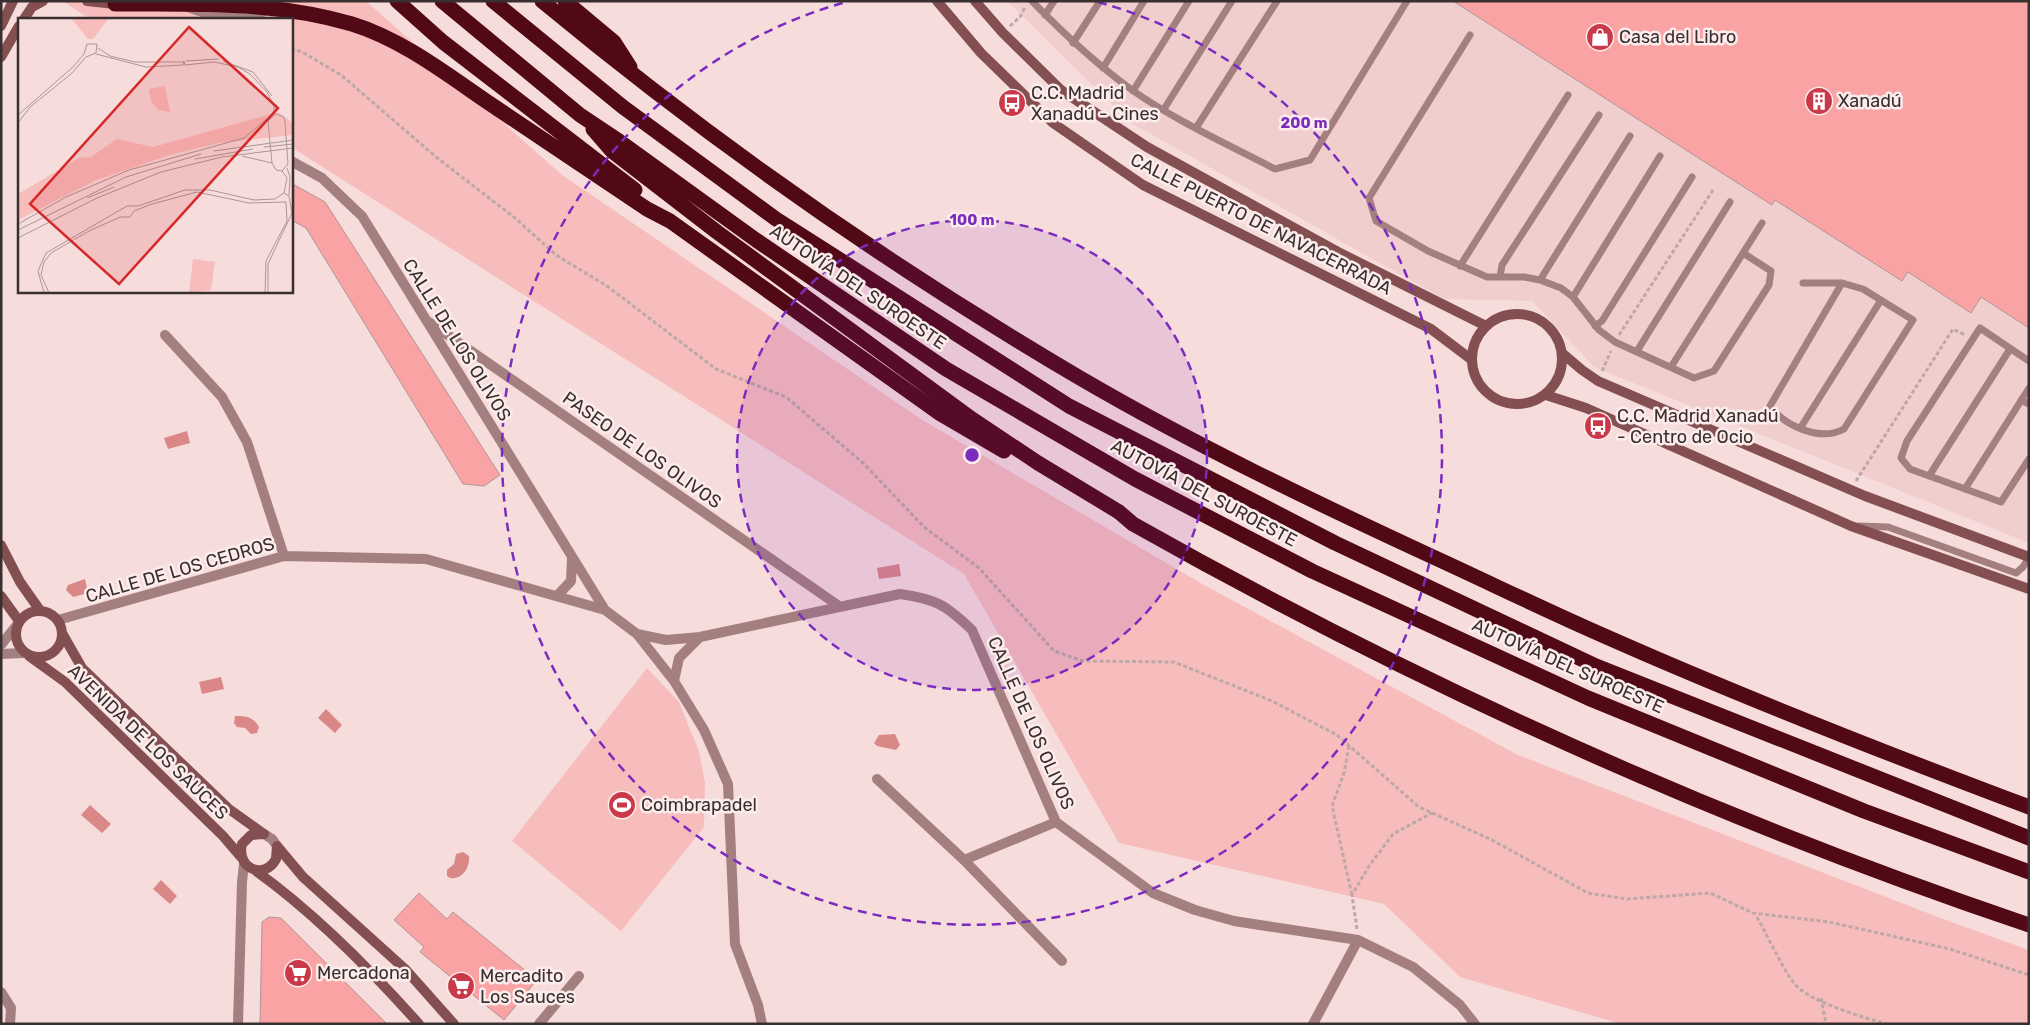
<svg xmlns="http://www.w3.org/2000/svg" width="2030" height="1025" font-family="Rubik,sans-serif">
<rect width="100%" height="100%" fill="#f7dcdc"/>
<path fill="#f0cecd" d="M1007 1H2029V543L1594 367 1532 301 1444 299 1131 123Z"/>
<path fill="#f7bdbc" d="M63 1H366L562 175 924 421 1204 585 1518 755 1943 919 2029 950V1024H1621L1460 977 1384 904 1119 843 964 574 291 147V19H90Z
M647 668 679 702 699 751 705 783 704 827 621 931 512 841Z"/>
<path fill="#da8788" d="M187 431 190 443 168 449 164 438Z
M899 564 901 576 879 579 877 568Z
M85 579 88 593 73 597 66 590 68 585Z
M221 677 224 689 202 694 199 682Z
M326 709 342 725 335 733 318 718Z
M235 716C246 716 254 717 259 727L257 733 251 734 245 728 237 727 234 723Z
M895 734 900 745 896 750 877 746 874 743 879 735Z
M90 805 111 824 102 833 81 815Z
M463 852 469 856C470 868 462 880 450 878L447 876V870L454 864 456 854Z
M161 880 177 896 170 904 153 889Z"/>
<path fill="#f9a3a4" stroke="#af9695" d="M1453 1H2029V328L1981 297 1971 313 1908 272 1902 281 1775 200 1772 205Z
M291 183 325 202 500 475 484 486 463 484 306 228 291 220Z
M419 893 447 919 453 912 537 980 504 1020 420 952 424 947 394 920Z
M269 917 281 918 387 1024H260L262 922Z"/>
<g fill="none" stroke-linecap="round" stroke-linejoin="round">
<path stroke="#bda7a7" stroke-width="3" stroke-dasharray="4 2.5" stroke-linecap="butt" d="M1010 26 1020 17 1025 7
M291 48 302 52 341 75 436 157 515 218 556 255 607 286 716 369 786 397 863 463 924 527 979 568 1054 651 1083 661 1174 662 1272 701 1337 735 1419 807 1492 840 1588 893 1627 899 1710 893 1753 913 1829 922 1950 949 2029 975
M1619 335 1713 190
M1602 371 1611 351
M1856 481 1953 329 1965 335
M1349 746 1344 773 1332 806 1352 895
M1757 917C1769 938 1779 962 1793 982 1806 1001 1865 1018 1887 1024
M1357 929 1352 895 1369 866 1393 834 1432 813
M1821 998 1826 1024"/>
<path stroke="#a47f7f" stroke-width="7" d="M1032 1C1063 33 1095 63 1132 90 1176 121 1227 144 1275 169L1310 160 1407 1
M189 9 203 14 259 15 264 13
M1045 15 1054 1
M1470 35 1369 198 1376 221 1428 251 1487 277H1524L1540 280 1561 288 1573 297 1599 330 1615 342 1694 378 1714 371 1769 285 1771 271 1743 253
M1073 43 1100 1
M1103 68 1144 1
M1133 91 1189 1
M1164 109 1232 1
M1196 128 1277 1
M1460 266 1568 95
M1500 277 1502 265 1599 115
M1540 280 1630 136
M1803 283H1842L1863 289 1913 320 1844 429C1820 442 1785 426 1770 406L1842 283
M1573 297 1660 156
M1595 326 1602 321 1692 177
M1637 351 1730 202
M2029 361 1980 328 1907 441 1901 458 1910 469 2001 502 2029 459
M1671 367 1762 223
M2021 400 2029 404
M1801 427 1881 300
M1929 476 2010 349
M1965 489 2029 388
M1859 526 1888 527 2016 573 2023 567 2029 557"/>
<path stroke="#a47f7f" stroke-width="10" d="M291 161 322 178 362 216 605 610
M429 322 839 606
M165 335 222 397 247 442 284 556
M557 596 571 581 572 557
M58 620 284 556 426 559 605 610 637 634 666 640 700 637 900 594C936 599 946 605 972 630L1056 822 1153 893 1195 910 1234 921 1358 940 1413 967 1460 1005 1475 1024
M637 634 674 681
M700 637 679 658 674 681 704 730 728 784 735 944 758 1005 762 1024
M1 645 16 626
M1 654 24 653
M877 779 964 860 1062 961
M264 834 272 839 277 846
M964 860 1056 822
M1 992 11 1008 10 1024
M238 1024 242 882 244 864
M539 1024 579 976
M1313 1024 1358 940"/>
<path stroke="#834f50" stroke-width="10" d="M87 1 115 4 118 2
M937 1 981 53 1053 123 1143 185 1431 329 1472 360
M975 1 1003 33 1061 90 1147 147 1338 252 1486 326
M24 19 32 7 43 1
M1 26 13 1
M1 57 19 26
M1472 359a45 45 0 1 1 90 0a45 45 0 1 1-90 0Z
M1562 353 1582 370 1598 381 1865 496 2029 557
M1546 395 1586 408 1851 526 2029 589
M1 545 20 582 39 609
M1 596 19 621
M16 634a23 23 0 1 1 46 0a23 23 0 1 1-46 0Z
M62 633 82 668 229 809 264 834
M29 656 65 682 223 836 241 857
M264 834 251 835 242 844C236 868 264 881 276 859L277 846
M277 846 303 877 406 970 454 1024
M256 871C316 914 370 969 419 1024"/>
<path stroke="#510915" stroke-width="15" d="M397 1 443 42 635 190
M442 1 580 115 619 141 756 240 946 369 1135 479 1312 571 1588 698 1864 811 2029 872
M493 1 623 107 776 219 1069 406 1335 543 1596 666 2029 838
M542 1C711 141 891 267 1080 378 1193 444 1312 501 1431 556 1490 583 1549 612 1609 638 1747 699 1888 754 2029 807
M565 1 614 42 630 67
M115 4C195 4 273 1 352 24 401 39 445 73 486 101 540 137 593 173 647 209L670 221 939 413 1004 451
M593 129 612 151 717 232 972 419 1038 463 1119 512 1133 524C1418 685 1718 820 2029 925"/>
</g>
<circle cx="972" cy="455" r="235" fill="#7b2cbf" fill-opacity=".12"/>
<g fill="none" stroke="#7b2cbf" stroke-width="2.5" stroke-dasharray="9 6">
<circle cx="972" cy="455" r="235"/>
<path d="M1098 2A470 470 0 1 1 846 2"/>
</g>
<defs>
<g id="shop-disc" transform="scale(1.4375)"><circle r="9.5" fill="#c93949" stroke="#fdecec"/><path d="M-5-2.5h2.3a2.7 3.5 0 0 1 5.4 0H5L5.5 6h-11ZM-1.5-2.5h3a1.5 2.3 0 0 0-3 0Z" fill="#fff"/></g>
<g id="building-disc" transform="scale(1.4375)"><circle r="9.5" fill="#c93949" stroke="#fdecec"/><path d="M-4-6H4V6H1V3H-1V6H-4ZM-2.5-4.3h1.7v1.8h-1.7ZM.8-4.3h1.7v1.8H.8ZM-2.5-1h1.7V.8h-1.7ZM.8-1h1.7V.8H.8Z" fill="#fff"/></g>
<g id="bus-disc" transform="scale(1.4375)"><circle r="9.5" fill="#c93949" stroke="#fdecec"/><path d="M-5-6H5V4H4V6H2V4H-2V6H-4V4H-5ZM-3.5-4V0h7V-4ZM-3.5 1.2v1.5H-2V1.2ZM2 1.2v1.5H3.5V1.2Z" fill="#fff"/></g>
<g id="stadium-disc" transform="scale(1.4375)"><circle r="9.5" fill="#c93949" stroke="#fdecec"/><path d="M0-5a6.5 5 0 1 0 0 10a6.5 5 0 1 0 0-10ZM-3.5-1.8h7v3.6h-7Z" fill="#fff"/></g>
<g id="supermarket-disc" transform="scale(1.4375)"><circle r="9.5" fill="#c93949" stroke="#fdecec"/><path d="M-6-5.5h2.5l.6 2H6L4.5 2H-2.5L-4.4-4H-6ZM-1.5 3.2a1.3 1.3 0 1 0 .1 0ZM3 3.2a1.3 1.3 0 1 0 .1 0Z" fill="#fff"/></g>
</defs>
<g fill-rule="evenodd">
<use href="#shop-disc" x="1600" y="37"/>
<use href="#building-disc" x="1819" y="101"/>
<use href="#bus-disc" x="1012" y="103"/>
<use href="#bus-disc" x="1598" y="426"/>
<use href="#stadium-disc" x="622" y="805"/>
<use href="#supermarket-disc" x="298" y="973"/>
<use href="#supermarket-disc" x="461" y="986"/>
</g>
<g text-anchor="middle" stroke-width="5" stroke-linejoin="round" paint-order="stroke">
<g font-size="18" fill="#3a2f2f" stroke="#fdecec" text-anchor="start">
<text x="1619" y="43">Casa del Libro</text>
<text x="1031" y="99">C.C. Madrid<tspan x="1031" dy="21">Xanadú - Cines</tspan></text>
<text x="1838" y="107">Xanadú</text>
<text x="1617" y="422">C.C. Madrid Xanadú<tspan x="1617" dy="21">- Centro de Ocio</tspan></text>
<text x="641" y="811">Coimbrapadel</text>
<text x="317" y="979">Mercadona</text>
<text x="480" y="982">Mercadito<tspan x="480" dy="21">Los Sauces</tspan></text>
</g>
<g font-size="18" fill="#3a2f2f" stroke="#fdecec">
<text transform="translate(1261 224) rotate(27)" y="6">CALLE PUERTO DE NAVACERRADA</text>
<text transform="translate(858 287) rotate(34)" y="6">AUTOVÍA DEL SUROESTE</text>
<text transform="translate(457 340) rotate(58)" y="6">CALLE DE LOS OLIVOS</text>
<text transform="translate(642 450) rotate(35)" y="6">PASEO DE LOS OLIVOS</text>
<text transform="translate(1204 493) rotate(28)" y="6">AUTOVÍA DEL SUROESTE</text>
<text transform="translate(180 570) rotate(-16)" y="6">CALLE DE LOS CEDROS</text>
<text transform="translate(1568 666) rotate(24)" y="6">AUTOVÍA DEL SUROESTE</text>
<text transform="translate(1031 723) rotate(66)" y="6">CALLE DE LOS OLIVOS</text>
<text transform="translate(148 742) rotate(44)" y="6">AVENIDA DE LOS SAUCES</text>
</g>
</g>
<g transform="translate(18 18)">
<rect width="275" height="275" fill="#f7dcdc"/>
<path d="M53 0H91L75 21H70ZM147 68 152 94 140 92 133 83 131 71ZM260 94 275 105V117L201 125 151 137 76 163 0 202V176L61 140 73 139 99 121 135 129ZM175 241 197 244 193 272 171 275Z" fill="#f7bdbc"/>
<path fill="none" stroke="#ab9797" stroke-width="1" d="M80 30 92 38 117 44H165M78 36 128 49 165 47 166 43 167 47 196 44 220 49 232 56 249 74 256 88V96M168 43 201 41M205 43 235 54 254 78M258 96 266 99 267 104 270 146 264 153 258 152 254 145 250 103ZM0 97 55 49 66 36 69 26H79L78 35 68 39 53 56 12 89 0 105M246 129 275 126M196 133 275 122M224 138 254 145M177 141 235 131M269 150 272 159 271 177M264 153 269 160 266 175M69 180 96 169M0 206 48 179 111 152 226 120 251 99M0 212 108 159 183 136M0 220 79 180 143 154 204 139 275 130M26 275 20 253 28 235 109 188H120L167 172H192L236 182 257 181 266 175M31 275 23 257 26 244 33 235 71 213 102 199H112L116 193 134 186 179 174 231 185 268 184M247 275 248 243 269 203 268 184M250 275V246L274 195 271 178 266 175"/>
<path fill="#d62828" fill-opacity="0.15" stroke="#d62828" stroke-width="2.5" d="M171 9 260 90 101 266 12 186Z"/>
<rect width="275" height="275" fill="none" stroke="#3a2f2f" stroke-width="2.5"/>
</g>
<circle cx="972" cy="455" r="8" fill="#7b2cbf" stroke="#fdecec" stroke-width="2.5"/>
<g font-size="15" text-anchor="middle" font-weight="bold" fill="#7b2cbf" stroke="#fdecec" stroke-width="5" stroke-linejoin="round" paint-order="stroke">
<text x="1304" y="128">200 m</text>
<text x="972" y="225">100 m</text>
</g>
<rect width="2030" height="1025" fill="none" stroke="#3a2f2f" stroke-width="5"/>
</svg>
